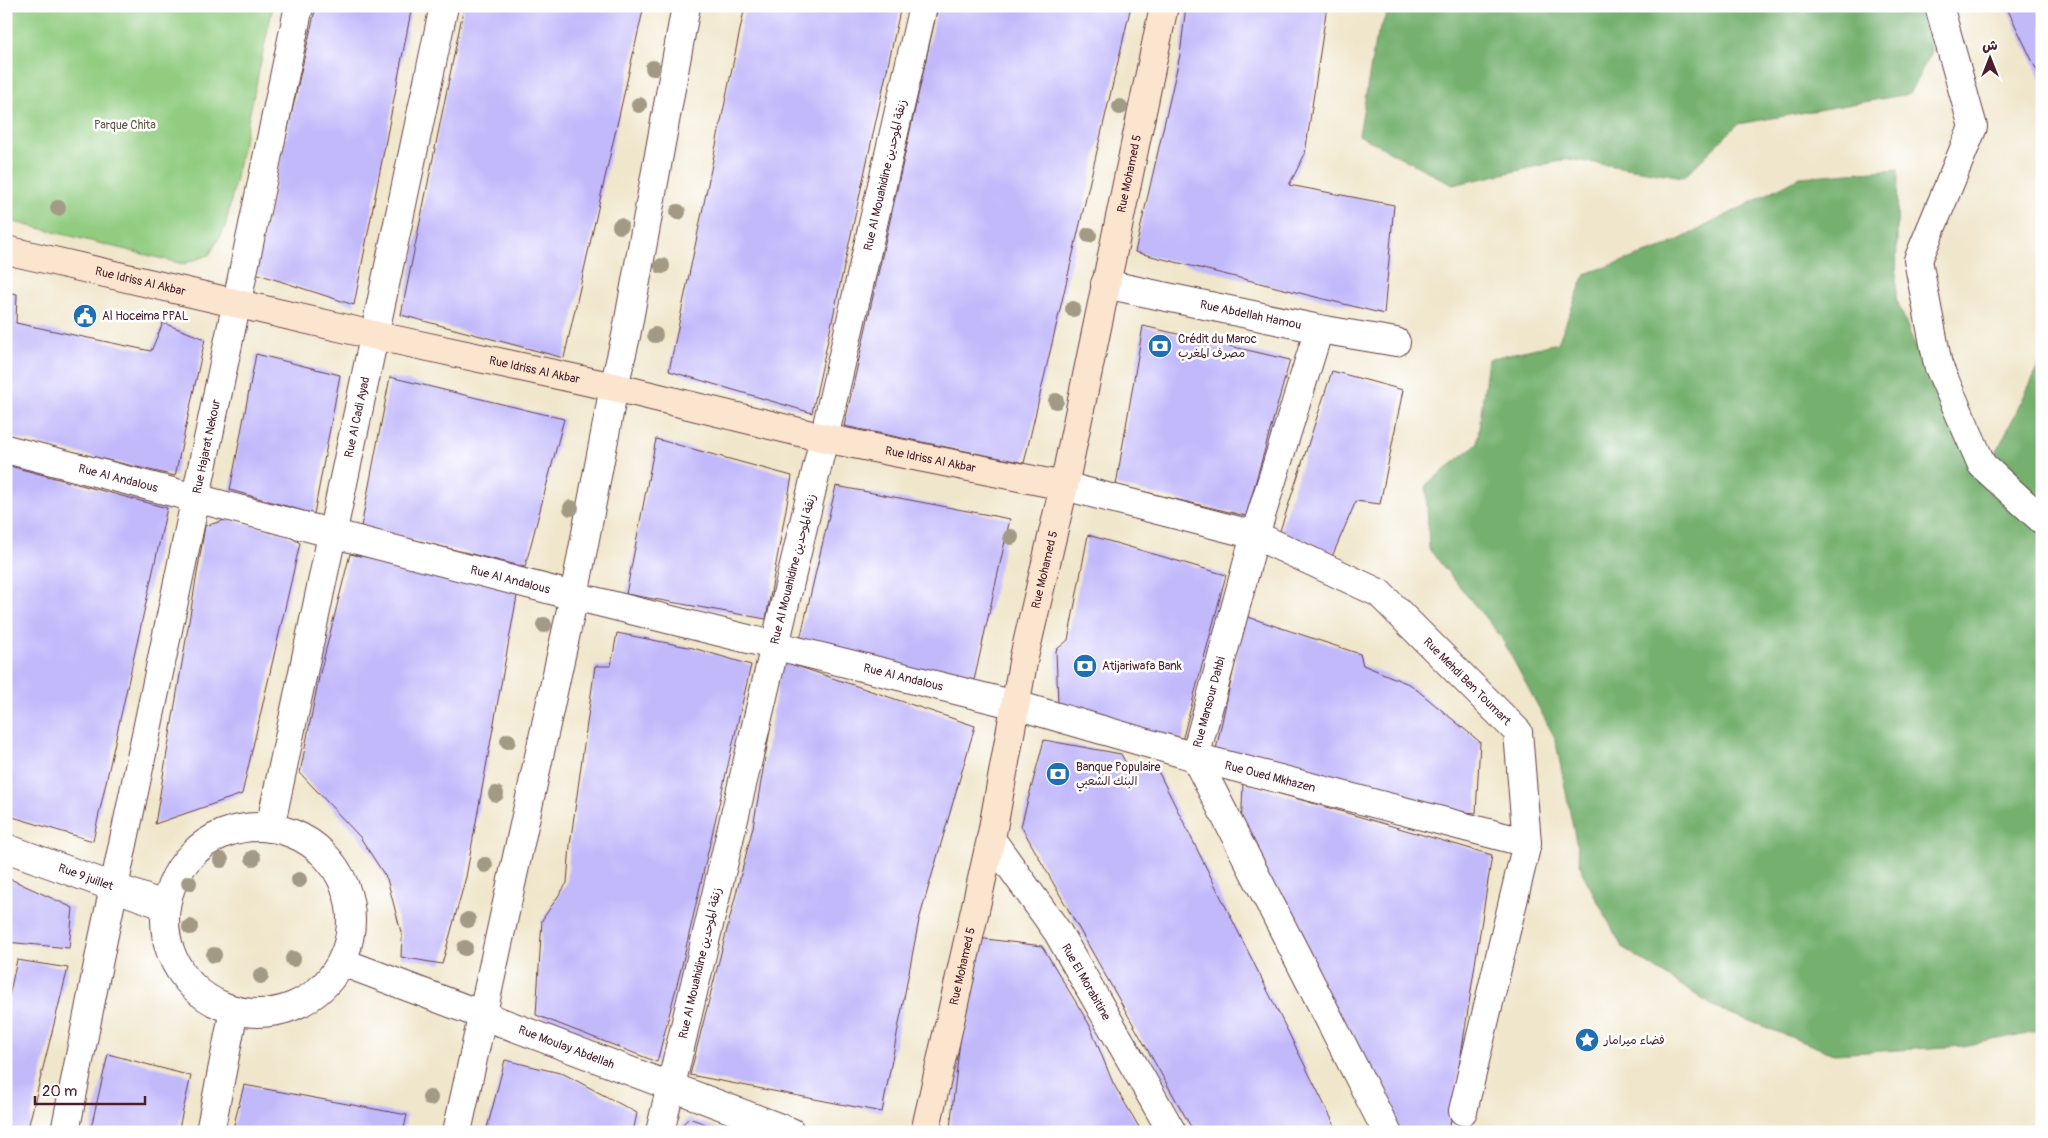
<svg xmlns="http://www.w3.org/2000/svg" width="2048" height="1138" font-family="Pangolin,'Playpen Sans Arabic',sans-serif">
<rect width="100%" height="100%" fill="#fff"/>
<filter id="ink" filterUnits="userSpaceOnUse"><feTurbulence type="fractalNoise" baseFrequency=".02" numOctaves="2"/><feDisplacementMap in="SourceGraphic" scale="10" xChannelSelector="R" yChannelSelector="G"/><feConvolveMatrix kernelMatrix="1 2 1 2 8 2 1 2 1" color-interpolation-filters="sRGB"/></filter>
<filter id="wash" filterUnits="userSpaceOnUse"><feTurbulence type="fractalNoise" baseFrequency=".0096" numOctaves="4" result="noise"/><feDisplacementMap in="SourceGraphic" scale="20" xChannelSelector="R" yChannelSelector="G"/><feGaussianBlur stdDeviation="1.12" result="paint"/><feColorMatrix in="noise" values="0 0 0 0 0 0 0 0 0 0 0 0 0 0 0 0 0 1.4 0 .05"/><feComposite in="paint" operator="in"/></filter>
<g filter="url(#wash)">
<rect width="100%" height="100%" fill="#f0e6cb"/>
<path fill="#91cc80" stroke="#6e7656" d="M6 6H273L225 228 209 255 183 264 6 220Z"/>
<path fill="#74b06e" stroke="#5f684c" d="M1390 6H1918L1932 52 1909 94 1738 124 1684 177 1569 159 1453 185 1359 135 1375 41Z
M1898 169 1896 298 1928 378 1982 481 2040 364 2042 365V1030L1963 1046 1834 1054 1716 1008 1622 947 1582 872 1555 738 1501 637 1429 549 1426 485 1477 444 1488 359 1558 343 1585 274 1665 247 1800 177Z"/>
<g id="blocks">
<path fill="#c2b9fb" d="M316 6H412L354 305 255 273Z
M464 6H644L564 358 401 315Z
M745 6H901L812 413 669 371Z
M938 6H1131L1024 463 844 426Z
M1186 6H1327L1305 154 1289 185 1394 205 1384 314 1135 252 1180 55Z
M2006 6H2042V81Z
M6 292 17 294 16 323 151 351 163 323 205 339 175 476 6 436Z
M1143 326 1290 360 1246 516 1116 485Z
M256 354 340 375 314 514 230 490Z
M1332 371 1403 390 1380 504 1356 501 1328 566 1277 540Z
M390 377 564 419 525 567 361 527Z
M656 439 792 476 766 619 626 594Z
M6 465 167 508 93 841 6 815Z
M836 486 1010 519 973 685 798 648Z
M229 519 285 534 300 543 242 794 155 824 205 526Z
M1088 535 1226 575 1182 741 1058 704 1056 650 1068 640Z
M350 554 519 585 466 877 442 964 401 957 402 936 387 879 360 837 300 773 319 677Z
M1245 616 1360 654 1363 665 1411 685 1480 742 1476 813 1387 805 1215 754Z
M617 633 693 648 751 665 682 965 657 1062 536 1015 542 920 567 883 570 845 595 666H611Z
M782 661 975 726 919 920 882 1112 690 1075 753 827Z
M1044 740 1121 754 1127 765 1159 773 1338 1132H1194L1021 826Z
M1243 783 1492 855 1449 1132H1395L1241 832Z
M6 877 73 908 69 948 6 942Z
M978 938 1042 946 1089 1024 1113 1083 1142 1132H951L950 1128 961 1032Z
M17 960 68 968 27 1132H6V1010Z
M108 1054 191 1076 178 1132H90Z
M505 1060 564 1074 637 1113 633 1132H486Z
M244 1085 407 1115 403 1132H232Z
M689 1118 727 1132H675Z"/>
</g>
</g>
<g filter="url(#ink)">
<use href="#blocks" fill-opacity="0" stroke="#633d43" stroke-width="1"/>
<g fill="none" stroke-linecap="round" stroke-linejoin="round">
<g stroke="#633d43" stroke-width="30">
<g id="street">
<path d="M1939 6 1973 127 1918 260 1938 365 1982 465 2042 520"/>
<path id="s1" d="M1105 284 1319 329 1396 342"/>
<path d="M1319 329 1255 535 1195 757 1387 1132"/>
<path id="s2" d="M6 449 574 596 1016 705 1195 757 1527 843"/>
<path id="s3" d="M1064 486 1255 535 1379 593 1518 732 1527 843 1463 1111"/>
<circle cx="258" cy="920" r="93"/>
<path id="s4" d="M270 828 444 6"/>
<path id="s5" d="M991 839 1057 931 1172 1132"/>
<path id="s6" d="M6 848 166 906"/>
<path id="s7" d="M342 962 791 1132"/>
<path id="s8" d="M65 1132 102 944 299 6"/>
<path d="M210 1132 234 1010"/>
<path d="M457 1132 574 596 614 387 626 336 686 6"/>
<path d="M660 1132 824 438 923 6"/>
</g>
</g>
<g stroke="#633d43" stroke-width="30">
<g id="secondary">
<path id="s9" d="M6 250 373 335 614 387 824 438 1064 486"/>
<path id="s10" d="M925 1132 991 839 1024 657 1064 486 1164 6"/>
</g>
</g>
<use href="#street" stroke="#fff" stroke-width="28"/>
<use href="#secondary" stroke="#fce5cf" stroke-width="28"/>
</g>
<g fill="#a29a84">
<circle cx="653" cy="68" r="8"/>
<circle cx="639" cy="105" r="8"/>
<circle cx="1120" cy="107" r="8"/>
<circle cx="58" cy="208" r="8"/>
<circle cx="678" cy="212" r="8"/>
<circle cx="620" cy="226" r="8"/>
<circle cx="1089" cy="235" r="8"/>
<circle cx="662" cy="266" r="8"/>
<circle cx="1073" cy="309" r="8"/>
<circle cx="655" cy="335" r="8"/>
<circle cx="1056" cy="401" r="8"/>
<circle cx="571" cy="508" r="8"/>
<circle cx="1011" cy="537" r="8"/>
<circle cx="544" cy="625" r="8"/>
<circle cx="508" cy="741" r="8"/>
<circle cx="496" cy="794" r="8"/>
<circle cx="253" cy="858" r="8"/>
<circle cx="221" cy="860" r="8"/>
<circle cx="485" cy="865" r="8"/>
<circle cx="299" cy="880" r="8"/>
<circle cx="189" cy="883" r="8"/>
<circle cx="468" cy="920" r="8"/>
<circle cx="190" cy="927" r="8"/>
<circle cx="465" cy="948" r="8"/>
<circle cx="214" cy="955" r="8"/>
<circle cx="293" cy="959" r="8"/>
<circle cx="261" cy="976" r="8"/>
<circle cx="430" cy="1098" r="8"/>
</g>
</g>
<defs>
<g id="civic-disc" transform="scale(1.25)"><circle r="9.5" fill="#1f6fb2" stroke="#fff"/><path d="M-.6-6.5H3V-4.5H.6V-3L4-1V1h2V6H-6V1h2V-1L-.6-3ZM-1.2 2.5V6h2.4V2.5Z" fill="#fff"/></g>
<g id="bank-disc" transform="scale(1.25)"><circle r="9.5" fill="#1f6fb2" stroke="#fff"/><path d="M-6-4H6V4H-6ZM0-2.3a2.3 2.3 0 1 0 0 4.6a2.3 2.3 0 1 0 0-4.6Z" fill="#fff"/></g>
<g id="sight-disc" transform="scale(1.25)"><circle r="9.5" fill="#1f6fb2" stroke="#fff"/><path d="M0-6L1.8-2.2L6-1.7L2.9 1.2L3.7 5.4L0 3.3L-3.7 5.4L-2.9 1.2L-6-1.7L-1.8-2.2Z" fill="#fff"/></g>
</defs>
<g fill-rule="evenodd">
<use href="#civic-disc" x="85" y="316"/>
<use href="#bank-disc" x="1160" y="346"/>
<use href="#bank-disc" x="1085" y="666"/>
<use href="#bank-disc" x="1058" y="774"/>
<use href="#sight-disc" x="1587" y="1040"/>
</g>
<g text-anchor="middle" stroke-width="5" stroke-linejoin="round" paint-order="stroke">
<g font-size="12" fill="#635c49" stroke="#fff">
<text x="125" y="129">Parque Chita</text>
</g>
<g font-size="12" fill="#4a1f2b" stroke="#fff">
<text dy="4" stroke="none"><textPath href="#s10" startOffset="980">Rue Mohamed 5</textPath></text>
<text transform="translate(885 175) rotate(-77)" y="4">Rue Al Mouahidine زنقة الموحدين</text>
<text dy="4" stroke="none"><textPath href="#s9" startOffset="138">Rue Idriss Al Akbar</textPath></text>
<text dy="4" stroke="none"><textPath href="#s1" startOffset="149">Rue Abdellah Hamou</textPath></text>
<text dy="4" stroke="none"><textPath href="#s9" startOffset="542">Rue Idriss Al Akbar</textPath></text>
<text dy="4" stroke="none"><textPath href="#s4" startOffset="420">Rue Al Cadi Ayad</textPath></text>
<text dy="4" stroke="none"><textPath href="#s8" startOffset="700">Rue Hajarat Nekour</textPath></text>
<text dy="4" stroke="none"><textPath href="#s9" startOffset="948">Rue Idriss Al Akbar</textPath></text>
<text dy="4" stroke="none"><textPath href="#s2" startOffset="116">Rue Al Andalous</textPath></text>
<text transform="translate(793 569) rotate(-76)" y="4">Rue Al Mouahidine زنقة الموحدين</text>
<text dy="4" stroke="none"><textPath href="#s10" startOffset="575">Rue Mohamed 5</textPath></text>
<text dy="4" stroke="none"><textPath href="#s2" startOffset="521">Rue Al Andalous</textPath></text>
<text dy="4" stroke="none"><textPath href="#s2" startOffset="926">Rue Al Andalous</textPath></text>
<text dy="4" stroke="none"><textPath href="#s3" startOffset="459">Rue Mehdi Ben Toumart</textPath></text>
<text transform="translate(1209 702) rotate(-75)" y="4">Rue Mansour Dahbi</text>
<text dy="4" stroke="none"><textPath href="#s2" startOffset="1306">Rue Oued Mkhazen</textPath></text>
<text dy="4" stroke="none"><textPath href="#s6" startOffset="85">Rue 9 juillet</textPath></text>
<text transform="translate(700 963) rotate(-77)" y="4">Rue Al Mouahidine زنقة الموحدين</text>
<text dy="4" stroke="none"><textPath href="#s10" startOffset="170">Rue Mohamed 5</textPath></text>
<text dy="4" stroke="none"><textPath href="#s5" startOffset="172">Rue El Morabitine</textPath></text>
<text dy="4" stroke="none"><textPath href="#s7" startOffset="240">Rue Moulay Abdellah</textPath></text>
</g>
<g font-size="12" fill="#4a1f2b" stroke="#fff" text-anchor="start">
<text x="102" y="320">Al Hoceima PPAL</text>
<text x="1178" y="343">Crédit du Maroc<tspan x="1178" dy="14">مصرف المغرب</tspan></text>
<text x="1102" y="670">Atijariwafa Bank</text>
<text x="1076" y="771">Banque Populaire<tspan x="1076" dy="14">البنك الشعبي</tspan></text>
<text x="1604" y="1044">فضاء ميرامار</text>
</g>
</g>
<rect width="2048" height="1138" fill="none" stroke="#fff" stroke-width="25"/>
<g transform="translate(1990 58)" stroke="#ffffff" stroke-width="4" paint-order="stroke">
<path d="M0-4L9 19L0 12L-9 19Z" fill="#4a1f2b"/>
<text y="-8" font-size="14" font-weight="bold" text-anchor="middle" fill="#4a1f2b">ش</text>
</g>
<path d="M35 1096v8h110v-8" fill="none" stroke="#4a1f2b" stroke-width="2.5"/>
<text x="42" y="1096" font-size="15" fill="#4a1f2b" stroke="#ffffff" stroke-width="4" paint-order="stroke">20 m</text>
</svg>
